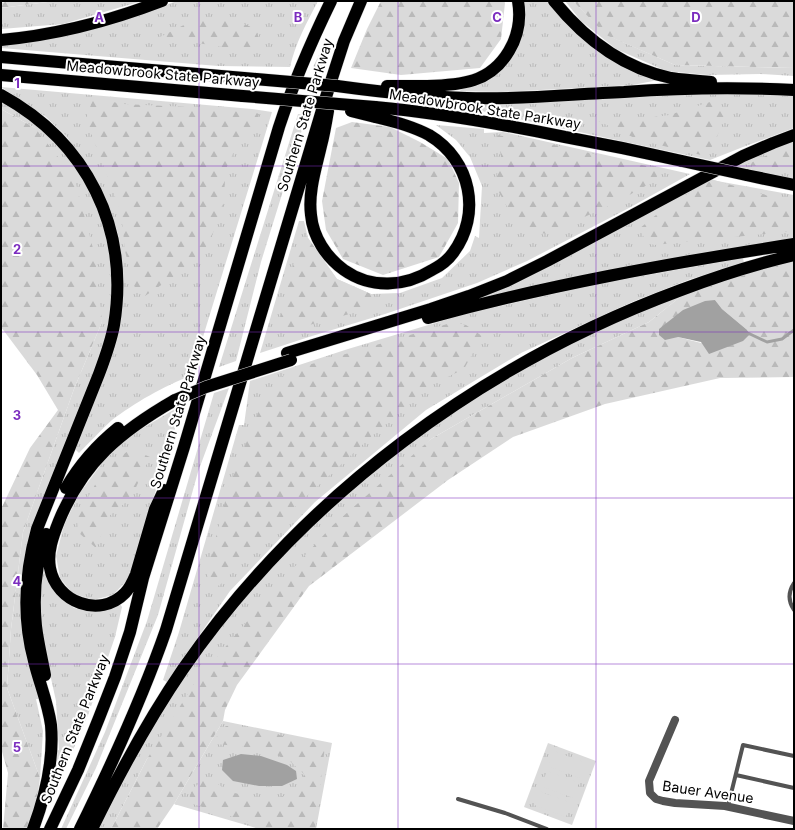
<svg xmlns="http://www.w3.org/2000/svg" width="795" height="830" font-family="Inter,sans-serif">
<defs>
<pattern id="grass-tufts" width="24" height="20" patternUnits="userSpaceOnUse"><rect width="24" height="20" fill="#dadada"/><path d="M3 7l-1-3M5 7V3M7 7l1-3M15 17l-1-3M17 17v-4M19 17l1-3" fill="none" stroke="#b9b9b9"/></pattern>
<pattern id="forest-firs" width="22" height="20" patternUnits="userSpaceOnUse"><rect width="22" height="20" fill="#dadada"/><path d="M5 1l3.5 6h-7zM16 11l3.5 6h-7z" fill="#b9b9b9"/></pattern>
</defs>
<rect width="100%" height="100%" fill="#fff"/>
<path fill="url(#grass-tufts)" d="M55 1H142L63 24 1 29V8Z
M177 1H318C307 22 295 44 290 67L218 66 1 48V43L123 20Z
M522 1H549L571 28 658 80 633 85 501 92 460 91 463 86 514 55Z
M565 1H573L607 35 675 65 794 68V76L760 74 708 75 666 71 616 49 581 21Z
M327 39 329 41 321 70 312 69Z
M1 87 252 109 272 112 191 376C165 385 133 404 112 420 101 430 90 442 79 453L75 449 122 288 119 238 114 221 95 178 66 136 46 117Z
M770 93 794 94V128L743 147 710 160 472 109 421 102H538L670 94Z
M1 100 38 123 77 166 92 190 109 241 113 297 105 344 28 552 42 699H36L43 731 40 778 7 688 11 629 23 532 74 389 102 322 35 128 1 109Z
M298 114 307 115 305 120 261 262 236 361 219 367Z
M436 125 484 129V133L503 132 690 174 629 208 527 261 477 283 385 314 312 336 260 353 299 221H304L308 238 337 279 371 294 400 293 442 278 470 251 475 236 479 238 482 186 470 157 456 140Z
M794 141V179L734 166 755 155Z
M707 178 717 181 794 195V240L481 299 480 295Z
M743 258 744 263 691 279 632 302 521 353 426 410 315 502 230 591 167 682 163 680 179 632 239 425H244L250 381 348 349 465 314 597 284Z
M685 293 649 322 572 358 431 439 147 759 111 829H98L150 727 196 656 271 566 344 495 414 437 495 383 598 328Z
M229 388 198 472 158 615 96 768 66 829H61L105 732 147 621 214 393Z
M182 406 165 460 129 578 113 595 93 600 72 593 60 578 56 556 64 525 79 494 106 458 131 435 175 409Z
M43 564 58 595 74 608 99 612 120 604 122 607 115 637 88 715 52 799 49 797 56 751 59 750 56 701 41 633 39 594Z
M223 721 332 743 316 829H259L174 804Z
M548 743 596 761 572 825 524 807Z"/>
<path fill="url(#forest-firs)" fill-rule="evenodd" d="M10 1H55L1 8V3Z
M381 1H504L505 3 501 39 480 68 401 75 351 68 367 29Z
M573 1H794V68L675 65 606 35Z
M199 17 244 24 256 29 262 49 229 48 160 37 180 27Z
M93 98 123 104 209 108 259 114 254 132 238 142 226 169 223 205 209 244 176 275 145 296 134 286 125 251 121 212 86 120Z
M710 102 725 115 714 145 701 155 639 140 594 119 654 117 669 115Z
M1 109 35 128 74 177 95 256 102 322 74 389 23 532 11 629 7 688 40 778C38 795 34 813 27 829H3L8 773 1 748V509L30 448 58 410 37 375 1 327Z
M352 122 390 127 420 142 448 159 459 183 458 223 439 257 383 275 343 259 326 230 322 201 336 128Z
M497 135 550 144 664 170 649 184 613 204 549 233 534 234 517 223 506 205 495 185 501 156Z
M794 146V169L746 165 772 153Z
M714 180 769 196 794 200V231L654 245 647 242 639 229 656 215 700 186Z
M308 238 337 279 371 294 375 307 291 330H277L299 242Z
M794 260V377L720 378 605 404 513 437 448 480 309 586 237 685 225 710 223 721 174 804 157 829H111L147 759 194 684 277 586 332 526 431 439 572 358 649 322 685 293 756 269ZM715 300 722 309 746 329 701 343 678 337Z
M454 322 466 325 482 336 464 369 433 384 374 434 282 519 221 584 210 591 207 572 229 486 266 393 288 371Z
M131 449 150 457 131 498 108 517 96 548 78 532 77 517 105 467Z
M226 726H232L321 743 325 746 315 829H271L190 803C187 790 198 784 208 777L229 792 256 797 272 799 284 796 301 788 304 774 291 762 269 751 237 746 216 744 214 741 221 730Z"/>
<path fill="#dadada" d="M554 751 586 763 580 778 548 766Z
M547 771 579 783 573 798 541 786Z
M539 791 571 803 566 817 534 805Z"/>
<path fill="#a1a1a1" d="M715 300 722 309 746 329 750 334 743 341 709 354 701 342 678 337 665 340 659 335V329L683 310 705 301Z
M241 754 261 756 287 765 296 771 297 779 282 786H259L233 781 222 770 223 760Z"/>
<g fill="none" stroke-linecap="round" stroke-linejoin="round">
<path stroke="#a1a1a1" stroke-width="3" d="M746 333 750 334 767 342 782 339 794 330"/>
<g stroke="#dbdbdb" stroke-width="13">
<path id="highway" d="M554 1C584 38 623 68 671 78 684 80 698 81 711 82
M1 40C57 35 110 21 162 1
M1 57 244 78
M1 75 243 96
M337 86C381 92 423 97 467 98 520 100 572 94 624 92 681 88 737 87 794 90
M387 86C400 86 413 86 427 86 461 85 490 83 509 51 518 36 521 18 518 1
M1 95C87 142 130 228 114 325 111 342 105 358 99 374L37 529C25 572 22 617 34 661 39 682 48 703 51 725 54 759 45 797 33 829
M375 107C439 113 502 124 565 137 604 144 643 152 682 161
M328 111C326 123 324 135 321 146 316 168 308 192 311 215 313 237 326 257 344 270 371 289 405 287 432 270 440 266 448 260 453 253 482 214 471 160 429 135 412 126 393 121 375 117
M746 175 794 185
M428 318C548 285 671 263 794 244
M287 353 431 309 469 296 507 281 547 261 743 156 773 143 794 135
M66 488C80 464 97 445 118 428
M164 490 155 509 136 574C133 581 130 588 125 593 100 619 56 602 50 568 47 552 53 536 59 521 83 462 121 431 175 400
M45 675C42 659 38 643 36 626 33 596 36 563 46 534
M50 829 78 770 99 718 115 677 130 632 143 578 184 447 279 127C293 84 311 42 331 1
M80 829C112 764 142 699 166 630L325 100 344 41 361 1
M92 829C119 774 148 720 183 669 304 495 483 363 681 290 718 276 756 264 794 255"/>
</g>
<path stroke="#535353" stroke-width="4" d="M794 583C788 592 788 601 794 610
M736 775 794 788
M458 799 505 813 547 829
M728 806 743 745 794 756"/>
<path stroke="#535353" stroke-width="8" d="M675 720 649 781 650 793 656 799 663 801 675 803 725 806 794 821"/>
<use href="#highway" stroke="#000" stroke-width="12"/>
<g stroke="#dbdbdb" stroke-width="13" stroke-linecap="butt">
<path id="highway-bridge" d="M244 78 337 86
M243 96 375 107
M351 111 375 117
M682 161 746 175
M175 400 206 387 291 360"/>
</g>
<use href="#highway-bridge" stroke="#000" stroke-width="12"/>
</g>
<path fill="none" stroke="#7b2cbf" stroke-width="1" stroke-opacity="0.55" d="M199 1V829M398 1V829M596 1V829M1 166H794M1 332H794M1 498H794M1 664H794"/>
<g text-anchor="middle" stroke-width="4" stroke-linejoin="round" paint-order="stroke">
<g font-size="14" fill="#000" stroke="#fff">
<text transform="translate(163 74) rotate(5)" y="5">Meadowbrook State Parkway</text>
<text transform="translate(485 109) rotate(9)" y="5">Meadowbrook State Parkway</text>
<text transform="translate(305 115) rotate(-73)" y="5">Southern State Parkway</text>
<text transform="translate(178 412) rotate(-73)" y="5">Southern State Parkway</text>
<text transform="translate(75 729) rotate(-68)" y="5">Southern State Parkway</text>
<text transform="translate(708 792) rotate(8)" y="5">Bauer Avenue</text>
</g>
</g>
<g font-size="13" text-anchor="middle" font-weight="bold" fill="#7b2cbf" stroke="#fff" stroke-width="4" stroke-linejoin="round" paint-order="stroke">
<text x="99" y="22">A</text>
<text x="298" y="22">B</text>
<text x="497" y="22">C</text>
<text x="696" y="22">D</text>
<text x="17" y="88">1</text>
<text x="17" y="254">2</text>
<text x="17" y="420">3</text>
<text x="17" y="586">4</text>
<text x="17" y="752">5</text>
</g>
<rect width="795" height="830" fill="none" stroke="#000000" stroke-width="4"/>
</svg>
